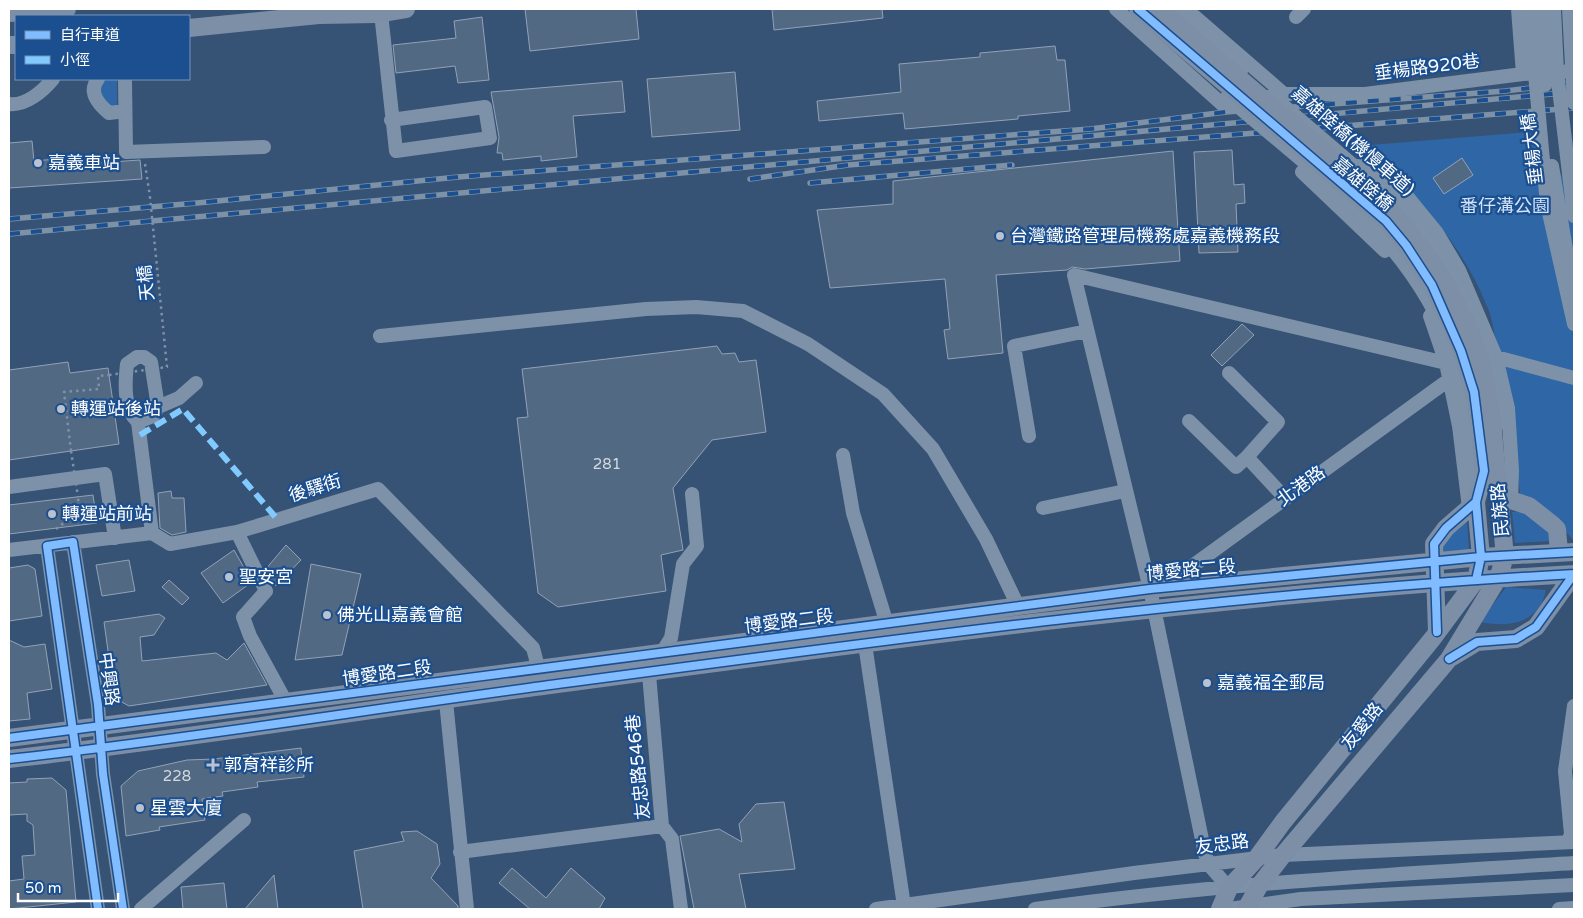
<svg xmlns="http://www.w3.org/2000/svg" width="1583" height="918" font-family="'Varela Round','Noto Sans TC',sans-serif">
<rect width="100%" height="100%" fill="#365274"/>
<path fill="#2f66a5" d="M106 79H117V105L108 106 99 93 100 85Z
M1530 132 1574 192V541C1557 522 1544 505 1520 494 1514 441 1509 388 1495 337 1493 326 1491 314 1486 304 1461 242 1414 194 1370 145Z
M1512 512C1531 511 1547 522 1551 541L1515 543Z
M1467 520 1469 550 1442 553 1443 542Z
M1506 587 1546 590C1540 623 1509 628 1480 622Z"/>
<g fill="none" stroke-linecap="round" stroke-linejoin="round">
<path stroke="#3b618d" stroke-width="4" d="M1570 140 1574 147"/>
</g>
<path fill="#526984" stroke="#92a2b6" d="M525 9H636L639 39 530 51Z
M772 9H882L883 18 774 30Z
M482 17 489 80 458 83 455 66 396 73 393 45 456 38 454 21Z
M1055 46 1057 60H1065L1070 111 1018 116V119L905 129 903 113 819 121 817 101 901 92 899 64 980 57V53Z
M735 72 740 130 652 137 647 79Z
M622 81 625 112 573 116 577 157 541 161V156L503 160 502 153H497L499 137 491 92Z
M32 141 34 161 67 158 68 165 140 160 142 179 9 188V143Z
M1232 150 1234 185 1244 184 1245 203 1236 204 1238 252 1199 253 1194 152Z
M1173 151 1180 261 1085 269 1072 267 1067 270 996 275 1003 353 948 359 944 330 950 329 945 279 830 288 817 210 893 204V181Z
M1462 158 1473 175 1444 194 1433 178Z
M1242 324 1254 335 1222 366 1211 355Z
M717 346 722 354 735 353 739 362 756 360 766 432 712 440 673 488 683 550 661 555 666 591 558 607 538 593 517 418 528 417 522 369Z
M68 362 70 373 108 368 119 444 9 460V370Z
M171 491 172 498H184L186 532 172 535 160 528 158 493Z
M93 495 97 523 9 534V505Z
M286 545 301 560 276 586 265 570Z
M234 550 252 582 223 603 201 573Z
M129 560 135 591 102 596 96 565Z
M311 564 361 574 342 655 295 660Z
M28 565 35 569 42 616 9 621V568Z
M169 580 189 598 182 605 162 587Z
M159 614 165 618 154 635 140 637 142 661 216 653 227 660 244 643 267 685 129 706 118 700 112 658H109L104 622Z
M9 640 24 647 45 644 52 689 27 693 30 719 9 721Z
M301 748 304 777 257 782 258 787 222 792 223 796 202 799 205 820 159 827 160 830 126 836 121 786 138 771 187 760 214 759Z
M52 778 66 790 76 902 9 909V881L24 879 22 856 35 855 33 825 27 821V814L9 815V783L27 782V779Z
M784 802 795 869 739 874 746 909H694L680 836 719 829 742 842 739 824 756 804Z
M417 831 437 844 440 864 431 878 458 906V909H363L354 851 404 841 401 832Z
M512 868 546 898 571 868 605 898 599 909H530L499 883Z
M274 875 278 909H245Z
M224 883 227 909H183L181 887Z"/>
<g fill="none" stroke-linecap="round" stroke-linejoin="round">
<path stroke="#7d92a8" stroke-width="2.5" stroke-dasharray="2.5 4" stroke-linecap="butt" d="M145 164 150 197
M71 451 64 392 99 389 98 376 109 375
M56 529 79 511 78 497"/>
<path stroke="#7d92a8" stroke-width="14" d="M1116 9 1223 105 1284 94H1365L1523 74 1574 71
M1186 9 1284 94
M1518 9 1523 74
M381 13 396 151 490 138 485 107 391 120
M1296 17 1304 9
M98 79C88 92 98 104 109 113L125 111
M125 79 126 152 264 147
M9 104C26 106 43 91 53 79
M1346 167 1373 165 1406 195 1437 233 1459 270 1496 357 1508 408 1512 470 1511 502
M1322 169 1302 172 1385 251
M1430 316 1446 363
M380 336 646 309 696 307 743 311 808 344 883 394 933 449 986 539 1018 606
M137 357H144L151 362 158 407 153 416 138 422C123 409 125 383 127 364Z
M1496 357 1574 378
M1229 373 1278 422 1247 457 1285 498
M158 407 179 398 196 383
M1189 421 1236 467 1247 457
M138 422 152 533
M1029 436 1014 346 1087 331
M843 455 853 513 887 624
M9 487 105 474 115 538
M1043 508 1125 491
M237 532 266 591 243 617 250 636 286 702
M73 542 98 705 103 774 123 909
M47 546 98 909
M9 550 152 533 170 544 237 532 378 489 533 648 541 678
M1154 586 1191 567 1450 379
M865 644 904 906
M446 701 467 909
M1568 842 1571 834 1565 771 1574 706
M460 852 662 826
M1229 888 1209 865 1205 854 1150 589 1074 275 1446 363 1459 426 1469 508
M141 909 244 820
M681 909 672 839 662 826 649 674 671 638 683 564 697 546 692 494
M876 909 1134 873 1283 855 1574 842
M1035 909C1214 884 1394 874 1574 863
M1229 909 1301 899 1574 885
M1559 909 1574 908"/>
<path stroke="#7d8ea7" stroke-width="18" d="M9 13 67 9
M189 28 319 15 376 14 406 9
M9 45H16
M1498 496 1529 506 1553 525 1557 529 1559 552
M1437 632 1434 544 1446 528 1476 502
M1452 657 1477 642 1516 639 1536 627 1574 574
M9 738 1150 589 1481 557 1574 552
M9 759C187 739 364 710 543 686 885 640 1229 593 1574 574
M1220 909 1229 888 1256 859 1283 822 1433 638 1476 580 1481 557 1476 502 1484 471
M1246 909 1259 886 1283 855 1449 659 1498 578 1505 557 1497 472"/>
<g stroke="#7e92a7" stroke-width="5.5">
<path id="rail" d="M750 179 848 165 1574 108
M810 183 1012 165
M9 219 197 203 458 177 1090 129 1226 112 1505 91 1574 83
M9 234 1574 92"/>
</g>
<use href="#rail" stroke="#1b4f8f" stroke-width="4" stroke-dasharray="11" stroke-linecap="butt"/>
<path stroke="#7d92a8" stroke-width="2.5" stroke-dasharray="2.5 4" stroke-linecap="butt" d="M109 375 167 367 150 197
M71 451 78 497"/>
<path stroke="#7d92a8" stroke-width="14" d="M1173 9 1242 69
M1529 9 1547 204 1574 324
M1540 9 1545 85
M1554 9 1557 72 1574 216
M1569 9 1574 103
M1227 97C1312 171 1413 240 1452 352 1465 391 1469 433 1474 474
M1277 100 1402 207 1430 242 1447 269 1463 295 1476 327
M1552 166 1568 261 1574 283
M1484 349 1491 367 1500 423"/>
<path stroke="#7d8ea7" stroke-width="18" d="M1138 9 1386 221C1427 270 1459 328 1473 391 1479 417 1481 444 1484 471
M1159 9 1375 195C1431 250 1476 321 1489 399 1493 423 1494 448 1497 472"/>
<path stroke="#80caff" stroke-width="6" stroke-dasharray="12 6" stroke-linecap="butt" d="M140 435 183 409 278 520"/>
<g stroke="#1b4f8f" stroke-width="11">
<path id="cycleway" d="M1138 9 1386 221 1406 245 1432 285 1461 351 1474 392 1484 471 1476 502 1481 557 1476 580
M1437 632 1434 544 1446 528 1476 502
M1449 659 1477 642 1516 639 1536 627 1574 574
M9 738 1150 589 1481 557 1574 552
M9 759C187 739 364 710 543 686 885 640 1229 593 1574 574
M98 909 47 546 73 542 98 705 103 774 123 909"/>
</g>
<use href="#cycleway" stroke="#80bcff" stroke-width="8"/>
</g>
<g fill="#b9c2ce" stroke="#1b4f8f" stroke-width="2">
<circle cx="38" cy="163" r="5"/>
<circle cx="1000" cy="236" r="5"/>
<circle cx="61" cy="409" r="5"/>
<circle cx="52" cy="514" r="5"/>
<circle cx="229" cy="577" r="5"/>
<circle cx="327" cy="615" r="5"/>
<circle cx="1207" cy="683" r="5"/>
<path d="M210.5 757.5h5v5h5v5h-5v5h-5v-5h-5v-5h5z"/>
<circle cx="140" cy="808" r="5"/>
</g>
<g text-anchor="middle" stroke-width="4.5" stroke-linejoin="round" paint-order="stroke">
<g font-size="15" fill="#d4dae0">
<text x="607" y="469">281</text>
<text x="177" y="781">228</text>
</g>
<g font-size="18" fill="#fff" stroke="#1b4f8f">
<text transform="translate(1427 67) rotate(-7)" y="6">垂楊路920巷</text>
<text transform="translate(1353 141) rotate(41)" y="6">嘉雄陸橋(機慢車道)</text>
<text transform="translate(1532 149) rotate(-97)" y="6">垂楊大橋</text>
<text transform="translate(1363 184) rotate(40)" y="6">嘉雄陸橋</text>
<text transform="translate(146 283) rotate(-96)" y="6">天橋</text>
<text transform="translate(1301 486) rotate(-36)" y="6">北港路</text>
<text transform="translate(315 488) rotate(-17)" y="6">後驛街</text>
<text transform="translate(1500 510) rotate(-95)" y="6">民族路</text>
<text transform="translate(1191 570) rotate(-5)" y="6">博愛路二段</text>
<text transform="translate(789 621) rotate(-7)" y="6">博愛路二段</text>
<text transform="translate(387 673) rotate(-8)" y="6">博愛路二段</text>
<text transform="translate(109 679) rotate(82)" y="6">中興路</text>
<text transform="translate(1362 726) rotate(-51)" y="6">友愛路</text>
<text transform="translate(638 767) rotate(-96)" y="6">友忠路546巷</text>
<text transform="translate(1222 844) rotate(-7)" y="6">友忠路</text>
</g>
<g font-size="18" fill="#fff" stroke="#1b4f8f" text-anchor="start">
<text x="48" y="169">嘉義車站</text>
<text x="1010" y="242">台灣鐵路管理局機務處嘉義機務段</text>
<text x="71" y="415">轉運站後站</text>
<text x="62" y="520">轉運站前站</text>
<text x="239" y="583">聖安宮</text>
<text x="337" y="621">佛光山嘉義會館</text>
<text x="1217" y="689">嘉義福全郵局</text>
<text x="224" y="771">郭育祥診所</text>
<text x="150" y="814">星雲大廈</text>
</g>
<g font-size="18" fill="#cfe3fa" stroke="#1b4f8f">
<text x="1505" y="212">番仔溝公園</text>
</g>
</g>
<rect width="1583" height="918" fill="none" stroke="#ffffff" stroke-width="20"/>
<rect x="15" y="15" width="175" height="65" fill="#1b4f8f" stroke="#7695bc"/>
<rect x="25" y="31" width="25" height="8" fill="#80bcff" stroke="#7695bc"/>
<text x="60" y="40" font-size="15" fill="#ffffff">自行車道</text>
<rect x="25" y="56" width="25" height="8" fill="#80caff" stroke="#7695bc"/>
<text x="60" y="65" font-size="15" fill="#ffffff">小徑</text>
<path d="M18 893v8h100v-8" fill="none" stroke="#ffffff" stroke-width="2.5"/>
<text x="25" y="893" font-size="15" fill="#ffffff" stroke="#1b4f8f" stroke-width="4" paint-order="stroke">50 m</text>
</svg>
